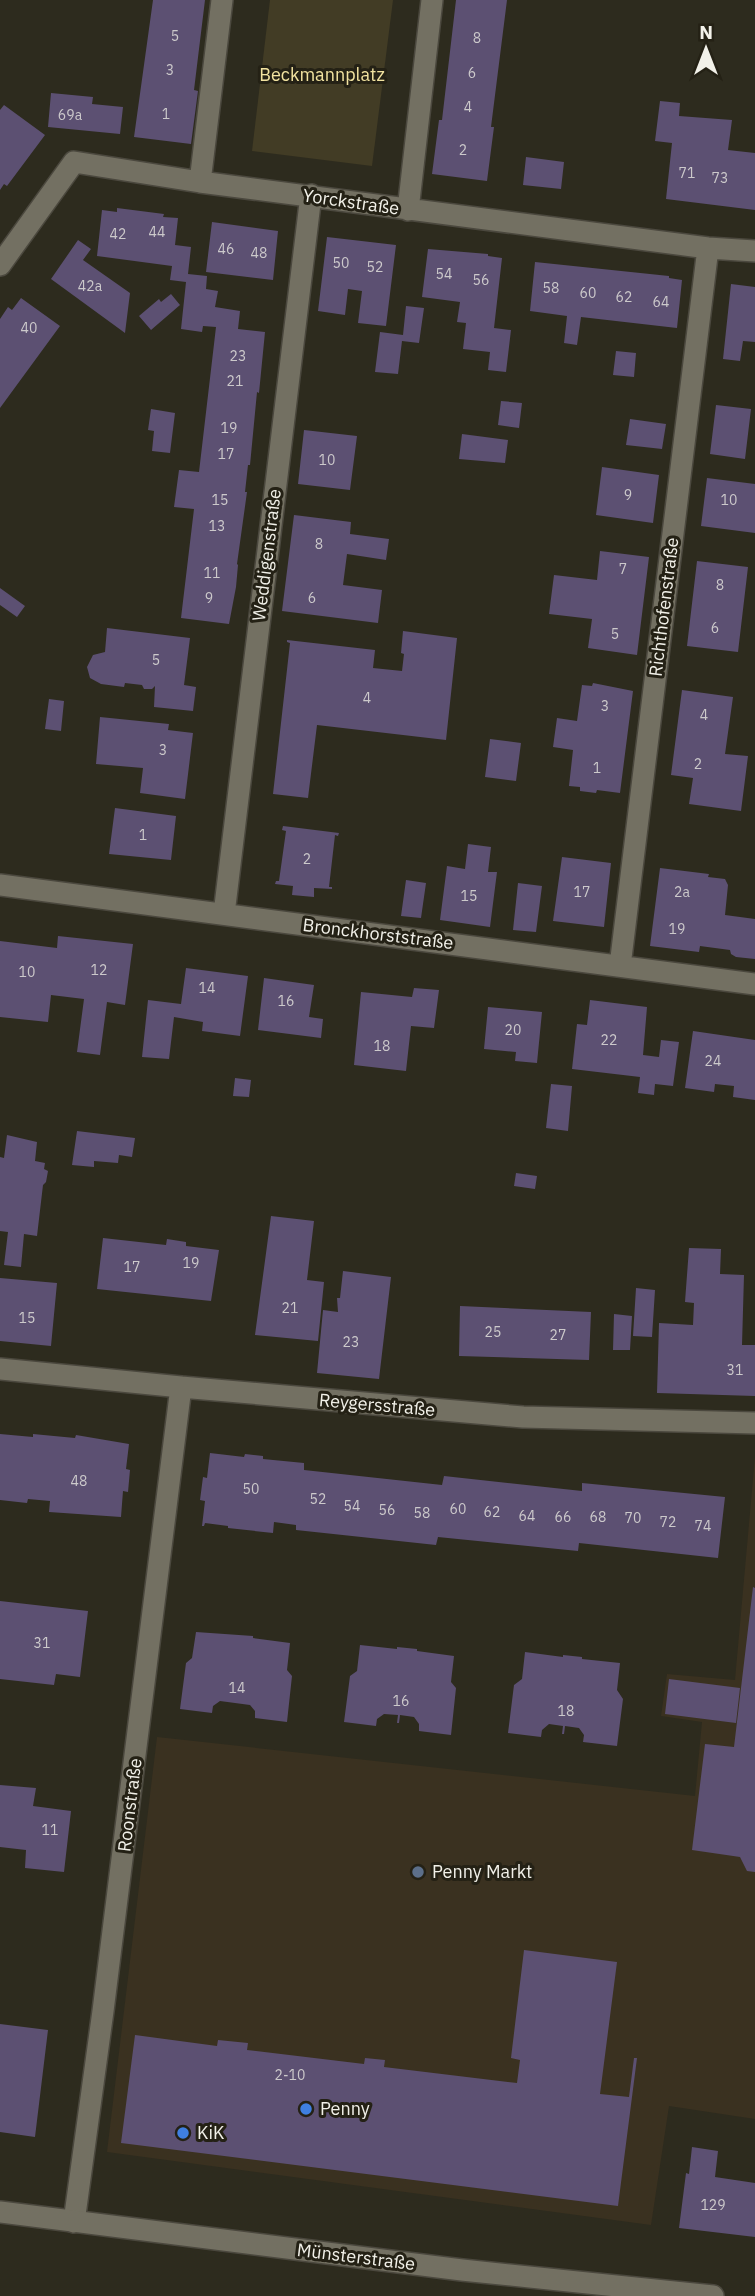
<svg xmlns="http://www.w3.org/2000/svg" width="755" height="2296" font-family="'IBM Plex Sans',sans-serif">
<rect width="100%" height="100%" fill="#2d2b1e"/>
<path fill="#3a3120" d="M755 1457V2119L669 2106 651 2225 107 2152 157 1737 695 1796 702 1722 661 1716 667 1674 735 1680Z"/>
<path fill="#423c25" d="M270 0H393L372 166 252 151Z"/>
<path fill="#5c5072" d="M153 0H205L194 90 198 91 191 144 134 137Z
M456 0H507L491 127H494L487 181 432 174 439 120H442Z
M51 93 93 97 92 104 123 107 120 134 48 127Z
M660 101 680 103 679 116 732 120 728 150 755 153V210L666 199 672 143 655 141Z
M4 105 45 135 7 186 4 184 0 190V110Z
M526 157 564 162 561 189 523 185Z
M117 208 164 214 163 217 178 218 175 245 191 247 188 274 207 276 206 289 218 291 215 307 240 311 238 329 265 332 259 393 257 392 250 465H248L245 492H247L237 564 238 565 236 587 229 624 181 618 194 509 174 507 179 470 199 472 216 327 203 326 202 332 181 329 186 282 170 280 172 266 97 256 102 210 117 212Z
M212 222 278 231 273 280 206 272Z
M327 237 396 245 386 326 358 323 362 291 348 289 345 315 318 311Z
M78 240 91 249 83 260 130 293 125 333 51 279Z
M428 249 488 254V256L502 258 494 328 511 330 506 372 488 370 490 352 463 349 466 323 457 322 460 302 422 297Z
M535 262 669 276V278L682 280 677 328 581 317 577 345 564 343 567 316 530 311Z
M731 284 755 287V342L743 341 740 361 723 359Z
M171 294 180 305 151 330 139 316 159 299 161 302Z
M21 298 60 326 0 408V319L8 307 12 310Z
M406 306 424 308 419 343 402 341 398 374 375 372 380 332 403 335Z
M616 351 636 353 634 377 613 375Z
M501 401 522 403 519 428 498 425Z
M716 405 751 409 745 459 710 454Z
M151 409 175 413 170 453 152 451 154 431 148 430Z
M630 419 666 424 662 449 626 445Z
M304 430 357 436 350 490 298 484Z
M462 434 508 440 505 463 459 459Z
M602 467 659 475 653 523 596 515Z
M707 478 755 484V533L701 526Z
M294 515 351 522 350 534 389 539 386 560 347 554 343 585 382 590 378 623 282 611Z
M600 551 649 557 637 655 588 648 592 619 549 614 554 575 597 580Z
M697 561 748 567 738 652 687 646Z
M0 588 25 606 17 617 0 605Z
M107 628 190 638 184 685 196 687 193 711 154 707 155 686 152 689H144L142 685 125 683 124 687 101 684 90 678 87 667 93 655 105 652Z
M403 631 457 638 446 740 317 725 308 798 273 794 290 643 287 642V640L375 650 373 668 402 671 404 654 401 653Z
M593 683 633 691 620 793 597 790 596 793 580 791V787L569 786 573 750 553 747 557 718 577 721 582 685 592 686Z
M682 690 733 697 725 754 748 756 741 811 689 804 693 778 671 775Z
M49 699 64 701 61 731 45 729Z
M100 717 169 724 168 730 193 733 185 799 140 793 143 768 96 764Z
M490 739 521 743 516 781 485 777Z
M115 808 176 816 171 860 109 854Z
M283 826 339 833 338 836 335 835 329 887H332V889L314 888V897L292 895 293 886 275 884 276 881H279L286 831 282 830Z
M468 844 491 847 488 872H497L490 927 440 920 447 866 465 869Z
M562 857 611 863 604 927 553 921Z
M660 868 709 874 708 877 725 879 728 885 725 915 755 919V959L736 957 731 954 730 950 700 946 699 952 650 946Z
M406 880 426 883 421 918 401 916Z
M518 883 542 886 536 932 513 930Z
M58 936 133 944 125 1005 107 1002 100 1055 77 1052 84 999 51 995 48 1022 0 1017V941L57 948Z
M186 968 248 976 240 1036 202 1031 203 1022 174 1017 169 1059 142 1057 148 1000 181 1004Z
M264 978 314 985 309 1017 323 1019 321 1038 258 1030Z
M414 988 439 990 434 1028 411 1026 406 1071 354 1065 361 992 412 997Z
M590 1000 647 1007 643 1055 659 1057 661 1040 679 1042 673 1086 655 1084 654 1095 638 1093 640 1077 572 1069 577 1024 587 1025Z
M488 1007 542 1012 537 1063 515 1061 516 1052 484 1049Z
M693 1031 755 1040V1100L733 1097 734 1086 715 1084 714 1092 685 1088Z
M235 1078 251 1080 249 1097 233 1096Z
M551 1084 572 1086 568 1131 546 1128Z
M77 1131 135 1138 132 1157 119 1155 118 1163 94 1161V1167L72 1165Z
M7 1135 37 1142 35 1161 45 1163 44 1169 48 1171 46 1182 43 1185 37 1236 24 1234 21 1267 4 1265 8 1232 0 1231V1157L4 1158Z
M516 1173 537 1176 535 1189 514 1186Z
M271 1216 314 1221 307 1280 324 1282 318 1341 255 1335Z
M103 1238 166 1245 167 1239 186 1242V1246L219 1250 211 1301 97 1289Z
M689 1248 721 1249 720 1274 744 1275 742 1345H755V1396L657 1393 659 1323 693 1325 694 1303 685 1302Z
M343 1271 391 1277 379 1379 317 1373 323 1310 338 1312 337 1298H340Z
M0 1278 57 1283 51 1346 0 1341Z
M636 1288 655 1290 652 1337 633 1336Z
M460 1306 591 1312 589 1360 459 1356Z
M614 1314 632 1316 630 1350H613Z
M0 1434 33 1437V1434L75 1438 76 1435 129 1444 126 1469 130 1470 128 1492 123 1491 121 1517 49 1512 50 1501 28 1499 27 1503 0 1500Z
M210 1453 244 1457 245 1454 263 1456V1459L304 1463V1470L442 1485 444 1476 582 1491V1483L725 1497 718 1558 579 1543 578 1551 438 1537 436 1545 296 1530V1525L274 1522 273 1533 228 1528V1526L205 1523 204 1526H202L205 1501 200 1500 203 1477 207 1478Z
M753 1587 755 1588V1872L747 1871 740 1857 692 1850 705 1744 734 1747Z
M0 1601 88 1611 80 1677 56 1674 54 1685 0 1679Z
M196 1632 253 1636V1638L290 1643 287 1670 292 1676 287 1722 255 1718V1711L250 1705 220 1701 213 1706 212 1713 180 1709 186 1663 192 1658Z
M360 1645 397 1649V1647L417 1649V1651L454 1656 451 1682 456 1688 451 1735 419 1731V1724L414 1717 400 1715 399 1723H397L398 1715 384 1714 377 1719 376 1726 344 1722 350 1676 357 1671Z
M525 1652 563 1657V1655L582 1657V1659L620 1663 617 1690 623 1699 617 1746 583 1742 584 1735 579 1728 565 1726 564 1734H562L563 1726 549 1724 542 1730 541 1737 508 1733 514 1685 522 1679Z
M669 1679 740 1688 736 1723 665 1714Z
M0 1785 36 1788 33 1806 71 1811 64 1872 25 1868 26 1850 0 1847Z
M524 1950 617 1962 600 2094 629 2097 634 2058H637L618 2206 121 2143 135 2035 217 2046 218 2040 248 2043 247 2050 364 2064 365 2058 385 2060 384 2067 517 2083 520 2060 511 2058Z
M0 2024 48 2030 35 2137 0 2132Z
M692 2147 718 2151 715 2177 755 2183V2237L679 2228 686 2173 689 2174Z"/>
<g fill="none" stroke-linecap="round" stroke-linejoin="round">
<g stroke="#4b483e" stroke-width="24">
<path id="street" d="M200 182 222 0
M408 210 432 0
M0 265 74 162 200 182 708 248 755 251
M0 885 755 984
M224 914 311 195
M620 966 708 248
M0 1369 181 1387 523 1417 755 1423
M74 2222 103 2011 181 1387"/>
</g>
<g stroke="#4b483e" stroke-width="24">
<path id="secondary" d="M0 2212 462 2270 713 2296"/>
</g>
<use href="#street" stroke="#737062" stroke-width="21"/>
<use href="#secondary" stroke="#737062" stroke-width="21"/>
</g>
<circle fill="#5c6f8a" stroke="#242115" stroke-width="2.5" cx="418" cy="1872" r="7"/>
<g fill="#3f7fe0" stroke="#242115" stroke-width="2.5">
<circle cx="306" cy="2109" r="7"/>
<circle cx="183" cy="2133" r="7"/>
</g>
<g text-anchor="middle" stroke-width="6" stroke-linejoin="round" paint-order="stroke">
<g font-size="14" fill="#ccc9cb">
<text x="175" y="41">5</text>
<text x="477" y="43">8</text>
<text x="170" y="75">3</text>
<text x="472" y="78">6</text>
<text x="468" y="112">4</text>
<text x="166" y="119">1</text>
<text x="70" y="120">69a</text>
<text x="463" y="155">2</text>
<text x="687" y="178">71</text>
<text x="720" y="183">73</text>
<text x="157" y="237">44</text>
<text x="118" y="239">42</text>
<text x="226" y="254">46</text>
<text x="259" y="258">48</text>
<text x="341" y="268">50</text>
<text x="375" y="272">52</text>
<text x="444" y="279">54</text>
<text x="481" y="285">56</text>
<text x="90" y="291">42a</text>
<text x="551" y="293">58</text>
<text x="588" y="298">60</text>
<text x="624" y="302">62</text>
<text x="661" y="307">64</text>
<text x="29" y="333">40</text>
<text x="238" y="361">23</text>
<text x="235" y="386">21</text>
<text x="229" y="433">19</text>
<text x="226" y="459">17</text>
<text x="327" y="465">10</text>
<text x="628" y="500">9</text>
<text x="220" y="505">15</text>
<text x="729" y="505">10</text>
<text x="217" y="531">13</text>
<text x="319" y="549">8</text>
<text x="623" y="574">7</text>
<text x="212" y="578">11</text>
<text x="720" y="590">8</text>
<text x="209" y="603">9</text>
<text x="312" y="603">6</text>
<text x="715" y="633">6</text>
<text x="615" y="639">5</text>
<text x="156" y="665">5</text>
<text x="367" y="703">4</text>
<text x="605" y="711">3</text>
<text x="704" y="720">4</text>
<text x="163" y="755">3</text>
<text x="698" y="769">2</text>
<text x="597" y="773">1</text>
<text x="143" y="840">1</text>
<text x="307" y="864">2</text>
<text x="582" y="897">17</text>
<text x="682" y="897">2a</text>
<text x="469" y="901">15</text>
<text x="677" y="934">19</text>
<text x="99" y="975">12</text>
<text x="27" y="977">10</text>
<text x="207" y="993">14</text>
<text x="286" y="1006">16</text>
<text x="513" y="1035">20</text>
<text x="609" y="1045">22</text>
<text x="382" y="1051">18</text>
<text x="713" y="1066">24</text>
<text x="191" y="1268">19</text>
<text x="132" y="1272">17</text>
<text x="290" y="1313">21</text>
<text x="27" y="1323">15</text>
<text x="493" y="1337">25</text>
<text x="558" y="1340">27</text>
<text x="351" y="1347">23</text>
<text x="735" y="1375">31</text>
<text x="79" y="1486">48</text>
<text x="251" y="1494">50</text>
<text x="318" y="1504">52</text>
<text x="352" y="1511">54</text>
<text x="458" y="1514">60</text>
<text x="387" y="1515">56</text>
<text x="492" y="1517">62</text>
<text x="422" y="1518">58</text>
<text x="527" y="1521">64</text>
<text x="563" y="1522">66</text>
<text x="598" y="1522">68</text>
<text x="633" y="1523">70</text>
<text x="668" y="1527">72</text>
<text x="703" y="1531">74</text>
<text x="42" y="1648">31</text>
<text x="237" y="1693">14</text>
<text x="401" y="1706">16</text>
<text x="566" y="1716">18</text>
<text x="50" y="1835">11</text>
<text x="290" y="2080">2-10</text>
<text x="713" y="2210">129</text>
</g>
<g font-size="18" fill="#f2e3a0" stroke="#242115">
<text x="322" y="81">Beckmannplatz</text>
</g>
<g font-size="18" fill="#f2f1e9" stroke="#242115">
<text transform="translate(351 202) rotate(8)" y="6">Yorckstraße</text>
<text transform="translate(267 555) rotate(-83)" y="6">Weddigenstraße</text>
<text transform="translate(664 607) rotate(-83)" y="6">Richthofenstraße</text>
<text transform="translate(378 934) rotate(7)" y="6">Bronckhorststraße</text>
<text transform="translate(377 1405) rotate(5)" y="6">Reygersstraße</text>
<text transform="translate(130 1805) rotate(-83)" y="6">Roonstraße</text>
<text transform="translate(356 2257) rotate(7)" y="6">Münsterstraße</text>
</g>
<g font-size="18" fill="#f2f1e9" stroke="#242115" text-anchor="start">
<text x="432" y="1878">Penny Markt</text>
<text x="320" y="2115">Penny</text>
<text x="197" y="2139">KiK</text>
</g>
</g>
<g transform="translate(706 49)" stroke="#242115" stroke-width="5" paint-order="stroke">
<path d="M0-5L12 26L0 18L-12 26Z" fill="#f2f1e9"/>
<text y="-10" font-size="19" font-weight="bold" text-anchor="middle" fill="#f2f1e9">N</text>
</g>
</svg>
